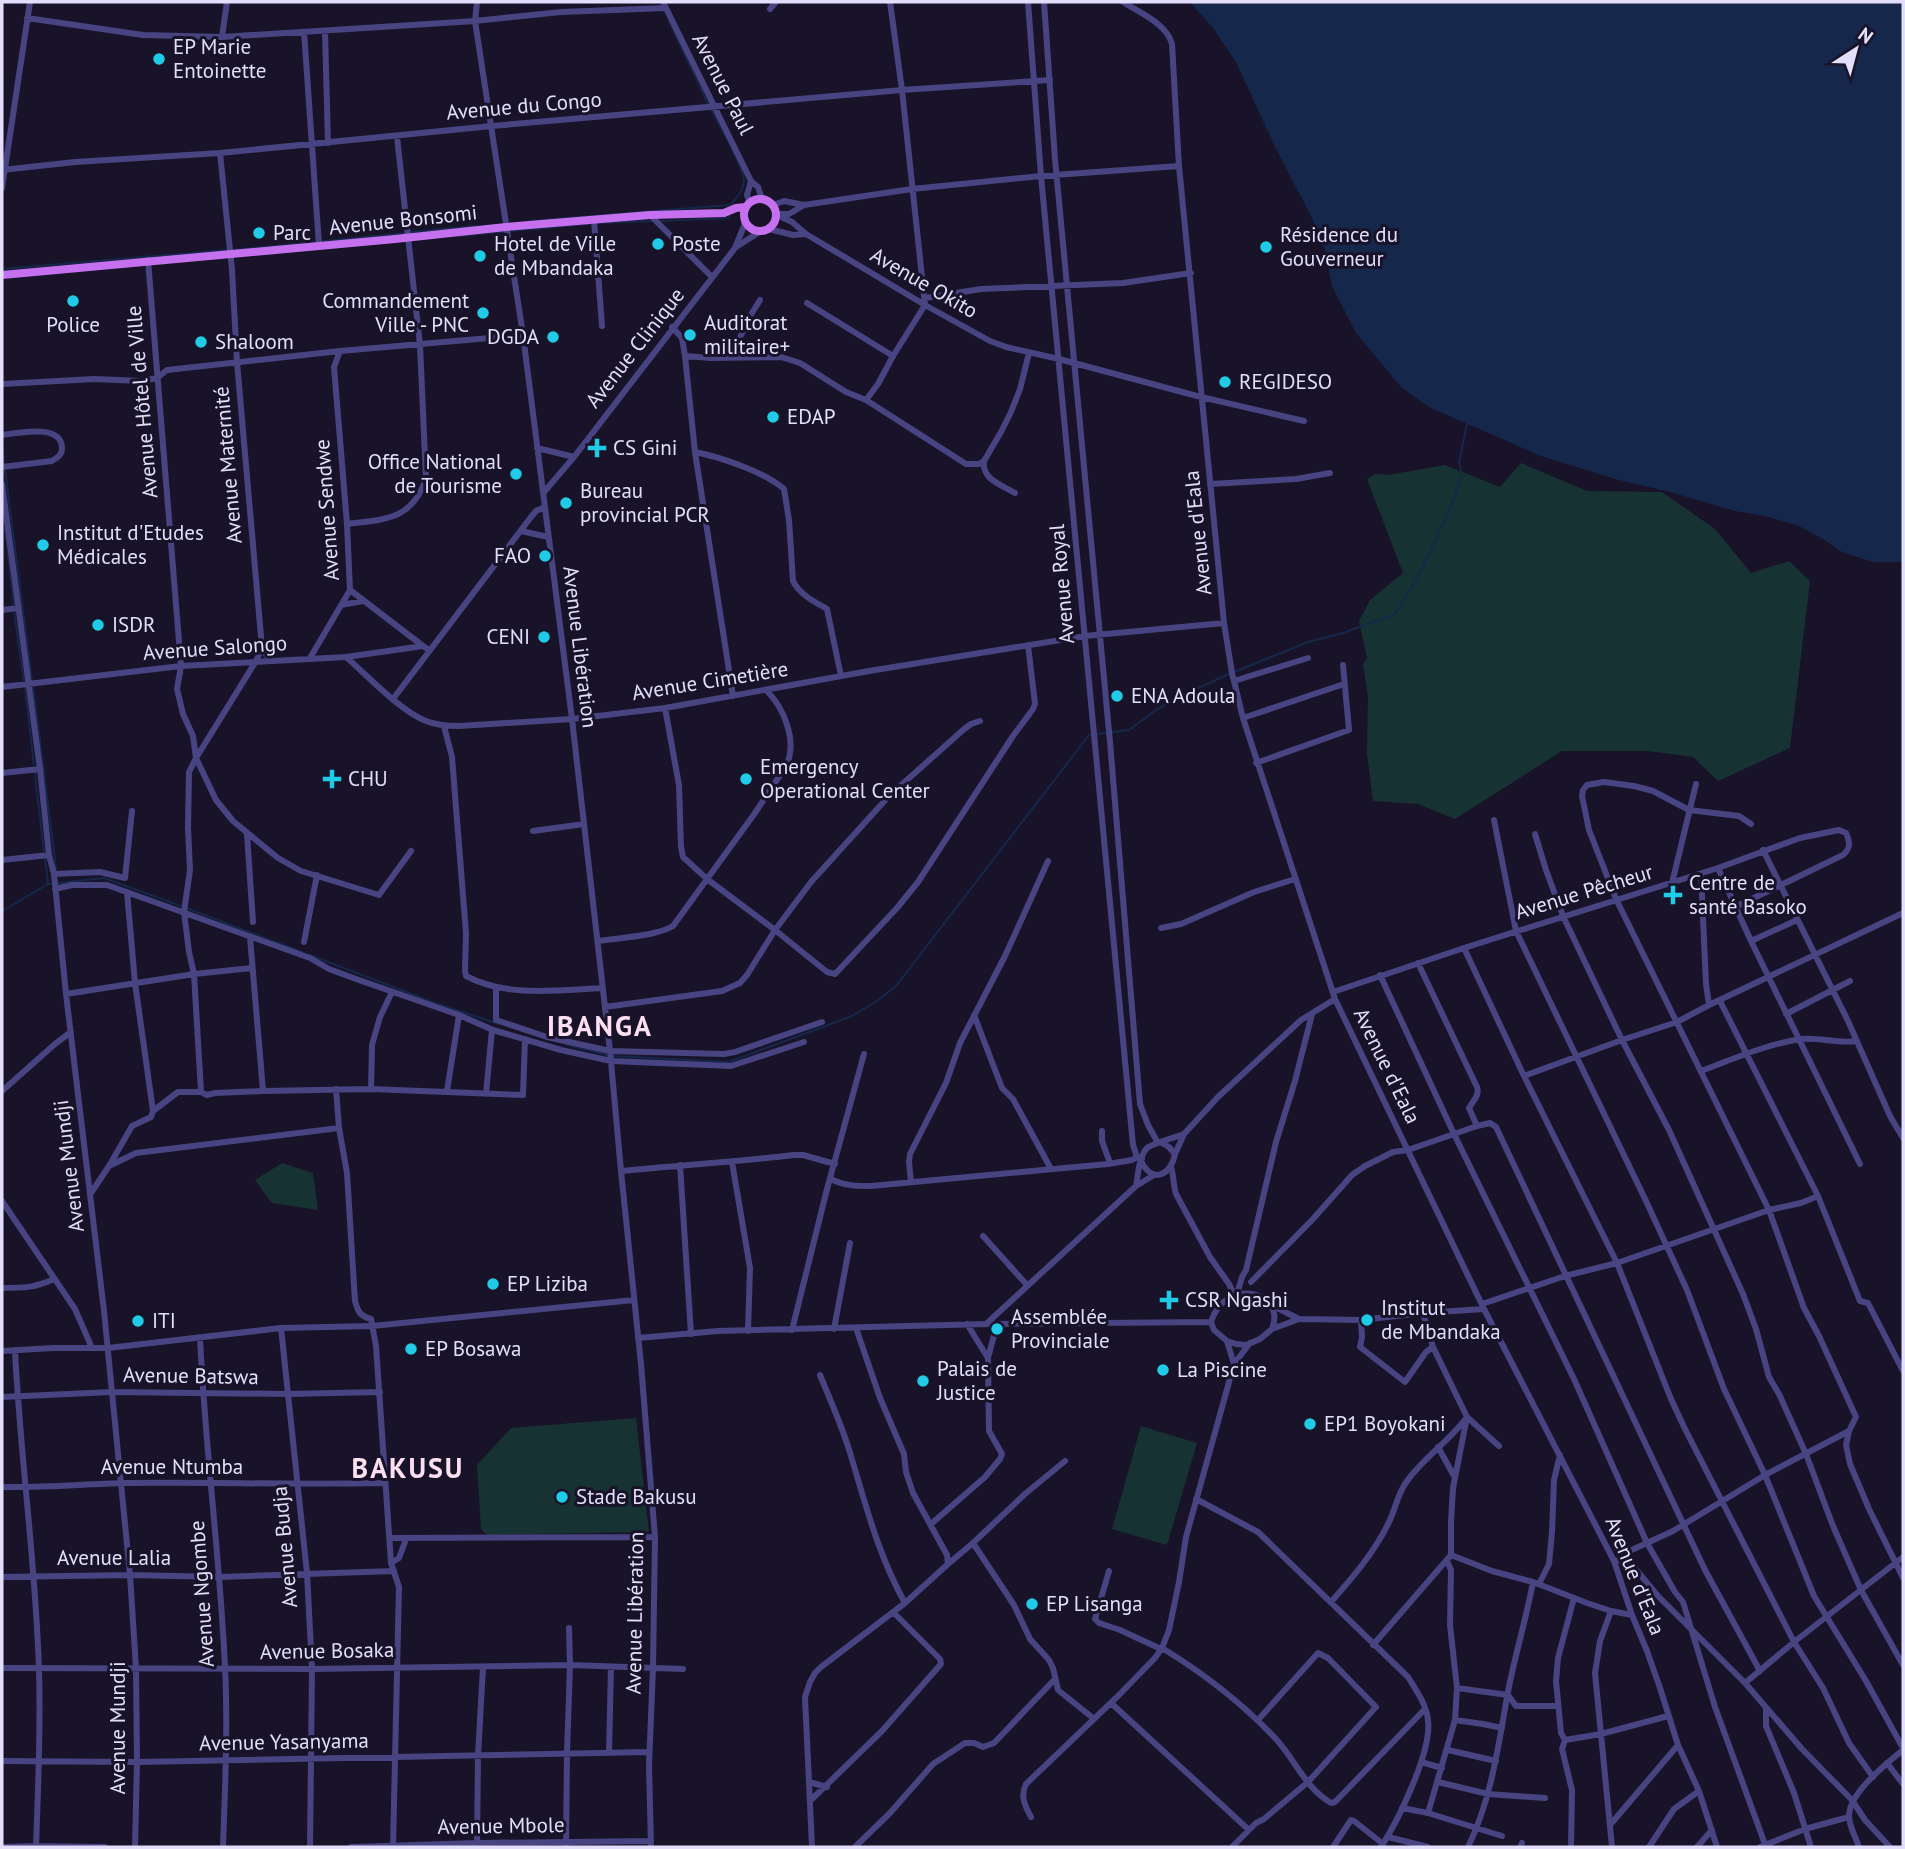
<svg xmlns="http://www.w3.org/2000/svg" width="1905" height="1849" font-family="'PT Sans',sans-serif">
<rect width="100%" height="100%" fill="#181328"/>
<path fill="#173232" d="M1521 463 1587 491 1662 492 1715 529 1751 573 1789 561 1810 581 1790 748 1718 781 1693 757 1648 751H1562L1455 819 1418 804 1373 801 1367 753 1368 696 1363 664 1367 658 1359 621 1370 600 1403 573 1367 479 1376 474 1388 475 1445 465 1500 487Z
M282 1163 313 1173 318 1210 272 1203 255 1180Z
M636 1418 649 1532 487 1535 481 1529 477 1465 511 1428Z
M1141 1426 1197 1443 1167 1545 1112 1529Z"/>
<path fill="#15284b" d="M1190 2H1903V562H1873L1842 552 1823 539 1799 526 1765 516 1735 511 1670 492 1615 479 1541 456 1429 407 1401 387 1356 333 1332 286 1325 248 1310 214 1276 149 1236 62 1213 28Z"/>
<g fill="none" stroke-linecap="round" stroke-linejoin="round">
<path stroke="#15284b" stroke-width="2" d="M669 21 708 104
M529 221 730 205C736 199 744 190 744 181 744 167 718 123 711 109
M658 221 729 218
M411 232 475 226
M459 236 597 223 653 221
M233 250 405 233
M2 269 227 250
M2 447 32 681
M5 528 14 605
M14 611 24 682
M1234 672 1308 642 1343 633 1395 614 1418 577 1451 507 1462 474 1459 463 1467 423
M33 686 56 868
M25 687 44 852
M1096 734 1129 730 1156 710 1185 694 1229 674
M45 858 48 883
M59 883 104 878 181 906
M186 908 302 952
M2 911 48 884H53
M310 955 432 1002 496 1023
M565 1044 607 1055
M612 1056 729 1062 852 1016 877 1001 896 986 1089 735H1091"/>
<path stroke="#484482" stroke-width="6" d="M477 2 475 21 523 335 572 719 610 1051 621 1171 641 1364 655 1537 653 1668 649 1765 651 1847
M663 2 751 181 758 187 762 199
M1028 2 1041 176 1133 1145 1137 1157 1142 1159
M1044 2 1055 159 1110 742 1140 1104 1148 1125 1158 1143
M1123 2C1139 12 1167 24 1172 44L1179 166 1224 623 1232 673 1243 718 1335 999 1484 1309 1614 1561 1632 1615 1647 1651 1660 1688 1678 1745 1699 1791 1717 1847
M770 9 776 2
M27 18 143 35 222 37 475 21 561 12 666 8
M304 32 319 245
M325 32 328 143
M222 37 227 2
M220 153 232 270 237 362 262 648 270 661
M2 170 75 162 220 153 492 126 902 90 1050 80
M2 188 30 2
M750 203 747 195 751 181
M773 205 784 201 804 205 912 189 1041 176 1179 166
M781 214H789L804 205
M650 215 712 277
M777 215 792 222 806 234 925 305 990 341 1006 347 1059 359 1197 396 1304 421
M594 220 602 326
M769 229 793 235 806 234
M736 247 761 231
M148 260 181 666 177 689 183 714 193 736 196 758 216 800 233 821 278 858 301 871 379 895 411 851
M925 298 981 289 1123 283 1191 273
M807 303 893 356
M672 327 682 338 685 356 695 452 733 696
M685 356 711 358 781 357 800 363 846 392 866 400 966 464H979L984 461 1001 432 1011 412 1020 389 1029 353
M731 357 749 318 760 300
M2 384 94 379 141 381 157 378 167 370 340 351 523 335
M866 400 878 384 893 356 925 305 902 90 890 2
M2 435C17 433 62 423 62 448 62 455 58 457 52 461L2 467
M537 448 574 457
M695 452C720 457 765 472 784 489L789 520 793 581C799 594 815 602 827 609L841 676
M984 461C981 479 1002 485 1015 493
M2 484 40 769 49 855 54 874 66 994 104 1311 130 1575 136 1668 137 1762 135 1847
M1210 484 1296 479 1330 473
M544 492 574 457 735 248 746 221
M347 524C385 519 411 521 426 479L420 345 397 137
M521 531 548 537
M350 590 423 646
M341 605 363 601
M2 610 18 608
M346 657C368 676 399 710 426 721 436 725 448 726 459 726L572 719 665 708 869 671 1085 636 1224 623
M310 658 350 590 347 524 334 367 340 351
M1234 681 1308 658
M2 687 181 666 346 657 423 646 429 650
M393 699 531 517 536 511 545 507
M665 708 679 785 681 847 683 857 707 879 775 930 827 972 835 974 897 908 918 882 1013 736 1033 709 1035 704 1028 645
M1243 718 1344 684
M444 726 452 757 466 933 465 971 466 976C507 998 559 990 603 988
M1256 763 1349 730 1343 665
M2 773 40 769
M1494 820 1516 931 1646 1201 1687 1290 1724 1389 1765 1475 1814 1596 1866 1681 1903 1748
M1751 824 1739 816 1689 810 1653 791 1634 786 1604 782 1587 785 1583 790 1582 796 1589 830 1616 899 1769 1210 1804 1308 1819 1336 1856 1417 1849 1431 1846 1445 1850 1464 1869 1509 1903 1578
M533 831 584 824
M247 834 253 922
M1535 834 1546 870 1563 916 1622 1040 1669 1130 1743 1294 1756 1329 1769 1377 1779 1394 1806 1454 1833 1526 1861 1590 1903 1665
M1763 850 1848 1021 1890 1116 1903 1138
M2 860 49 855
M1718 868 1751 941 1860 1164
M54 874 100 872 125 878 132 811
M1701 874 1706 984 1709 1005
M1672 883 1696 784
M55 889 72 885H107L310 958 329 969 356 979 459 1015 493 1030 561 1050 611 1061 731 1066 804 1042
M127 892 135 983 153 1111
M1161 928 1181 924 1254 892 1295 879
M250 937 263 1091
M598 941C618 938 657 936 673 926L755 813 786 766C798 742 784 708 767 691
M1751 941 1797 920
M304 942 317 875
M1464 948 1524 1076 1617 1263 1671 1399 1685 1429 1794 1642 1823 1688 1849 1743 1873 1777
M1418 963 1477 1087C1480 1095 1473 1101 1469 1108L1477 1126 1490 1123 1496 1127 1705 1570 1760 1671
M1380 975 1454 1134 1574 1379 1647 1543 1675 1592 1683 1602 1715 1707 1766 1847
M496 987V1020L547 1037 610 1051 724 1054 735 1052 822 1022
M1333 992 1464 948 1718 868 1800 838 1839 830 1846 833C1850 842 1851 848 1843 855L1735 907
M66 994 194 974 252 968
M1720 1001 1818 1196 1860 1301 1868 1303 1903 1371
M605 1007 722 991 740 983 747 975 775 930 811 882 889 796 963 730 971 724 980 721
M1786 1014 1850 981
M974 1015 1002 1088 1013 1099 1051 1169
M1701 1071C1733 1059 1767 1044 1801 1039 1820 1037 1838 1044 1856 1041
M1524 1076 1622 1040 1677 1022 1709 1005 1903 913
M336 1089 339 1128 347 1173 355 1301C358 1312 360 1316 371 1319L376 1346 391 1563 399 1587 393 1847
M371 1089 372 1045 380 1017 392 992
M2 1091 55 1044 71 1032
M447 1091 459 1015
M201 1092 194 974 189 952 184 912 190 870 188 828 189 772 196 758 256 661 262 648
M486 1094 492 1030
M1102 1131V1141L1110 1163
M1175 1154 1184 1134 1218 1097 1301 1020 1335 999
M1141 1161C1152 1184 1171 1176 1175 1154L1169 1147 1162 1143
M732 1162 750 1268 748 1331
M680 1165 691 1334
M109 1166 132 1126 151 1117 153 1111 178 1092H201L207 1095 215 1093 263 1091 371 1089 523 1095 525 1039
M1171 1167C1174 1176 1173 1184 1176 1194L1210 1257 1229 1284 1234 1295
M621 1171C679 1165 736 1162 794 1155H803L835 1164
M831 1179C844 1186 857 1186 871 1186L1108 1164 1132 1160 1137 1157
M911 1182 909 1162 910 1154 946 1083 960 1043 1005 956 1048 861
M1136 1186C1138 1175 1139 1156 1147 1148 1151 1144 1176 1137 1184 1134
M91 1193 109 1166 136 1153 339 1128
M2 1201 75 1309 92 1348
M983 1236 1027 1285
M1251 1282 1313 1219 1352 1175 1365 1166 1393 1152 1408 1150 1477 1126
M2 1288C24 1288 34 1288 54 1279
M1237 1294 1242 1277 1246 1270 1276 1142 1295 1081 1312 1014
M1482 1304 1565 1276 1617 1263 1769 1210 1801 1203 1818 1196
M1271 1305 1299 1319
M1361 1320 1362 1337 1360 1347 1405 1382 1426 1352 1433 1347
M967 1324 988 1358
M986 1324 1136 1186 1154 1175
M281 1328 307 1573 312 1669 310 1847
M834 1329 850 1243
M1272 1329C1287 1291 1225 1276 1211 1322L1214 1330 1227 1341 1236 1344 1246 1345 1260 1339 1272 1329 1299 1319 1361 1320 1423 1313 1484 1309
M792 1330 827 1189 864 1054
M200 1338C205 1448 220 1557 225 1667 228 1727 225 1787 223 1847
M638 1338 718 1331 986 1324 1211 1322
M1227 1341 1234 1364
M15 1350C20 1457 36 1563 39 1671 41 1729 38 1788 36 1847
M2 1351 53 1348H108L281 1328 372 1326 634 1300
M820 1375C831 1402 843 1428 851 1456 866 1506 879 1557 905 1603
M2 1397 112 1392 287 1394 380 1392
M1438 1447 1454 1476
M2 1487C43 1488 84 1484 126 1483 212 1482 298 1485 384 1483
M1196 1499 1258 1532 1408 1677C1416 1690 1427 1705 1428 1721 1432 1751 1398 1821 1381 1847
M931 1524 985 1477 1000 1459 1002 1454 989 1431 988 1358 997 1324
M390 1538 655 1537
M973 1543 1025 1494 1065 1461
M1623 1554 1673 1531 1765 1475 1849 1431
M1451 1555 1492 1571 1533 1582 1587 1603 1611 1611 1632 1615
M1614 1561 1620 1560 1623 1554 1658 1596 1745 1683 1802 1749 1852 1800 1865 1820 1890 1847
M391 1563 399 1558 406 1539
M948 1564 973 1543 1014 1605 1030 1639 1049 1660 1053 1668 1058 1690 1093 1718
M1109 1571 1095 1619 1099 1623 1120 1630 1161 1649
M2 1577 130 1575 220 1577 394 1571
M1539 1584 1549 1564 1552 1532 1554 1480 1560 1455
M1574 1598 1558 1658 1556 1681 1561 1733 1565 1740 1601 1734 1668 1716
M1331 1602C1352 1578 1374 1553 1388 1524 1395 1511 1397 1496 1405 1484 1422 1458 1449 1442 1467 1417L1499 1446
M1611 1611 1600 1641 1595 1673 1612 1847
M1373 1645 1451 1555V1522L1453 1488 1467 1417 1433 1347 1423 1313
M1162 1648C1203 1673 1242 1703 1275 1738 1295 1759 1305 1788 1331 1803L1335 1802 1425 1709
M2 1668 312 1669 570 1665 683 1669
M1745 1683 1794 1642 1903 1557
M1457 1688 1508 1695 1516 1706H1558
M1111 1703 1249 1830 1256 1823 1264 1819 1308 1782 1376 1707 1328 1658 1318 1653 1258 1720
M1766 1708V1726L1794 1793 1811 1847
M1455 1720 1483 1724 1502 1728
M1565 1740 1562 1749 1572 1790 1571 1847
M1448 1750 1496 1761
M609 1753 611 1667
M2 1761 137 1762 649 1752
M1421 1762 1442 1768
M1887 1763 1903 1784
M809 1782 827 1787
M1438 1782 1488 1794 1545 1798
M810 1801 882 1731 941 1664 940 1659 893 1612
M1402 1808 1428 1813 1502 1836
M1428 1813 1455 1720 1457 1688 1450 1625 1451 1570 1447 1561
M1031 1817C1025 1806 1020 1796 1026 1784L1118 1696 1155 1658 1162 1648 1169 1630 1179 1582 1186 1537 1234 1364 1250 1343
M1610 1825 1678 1745
M1388 1837 1428 1847
M2 1847 36 1846 105 1847
M351 1847 477 1843 651 1841
M477 1847 478 1756 483 1667
M566 1847 567 1753 570 1665 569 1628
M812 1847 805 1697 810 1682 815 1673 821 1667 905 1603 948 1564 947 1555 913 1493 906 1472 904 1454 880 1398 856 1328
M855 1847 890 1813 933 1764 965 1743H974L983 1747 994 1743 1054 1680
M1232 1847 1249 1830
M1333 1847 1351 1820 1354 1821 1383 1844
M1468 1847C1491 1800 1498 1748 1507 1697 1514 1658 1526 1620 1533 1582
M1520 1847 1522 1843
M1649 1847 1674 1809 1699 1791
M1697 1847 1712 1830
M1760 1847 1805 1829 1849 1817
M1859 1847C1856 1838 1849 1826 1849 1816 1849 1793 1886 1764 1903 1750"/>
<path stroke="#c571ef" stroke-width="8" d="M744 215a16 16 0 1 1 32 0a16 16 0 1 1-32 0Z
M2 275 395 239 506 227 650 215 724 213 736 208 746 207"/>
</g>
<g fill="#1fcbe6" stroke="#181328" stroke-width="2.5">
<circle cx="159" cy="59" r="7"/>
<circle cx="259" cy="233" r="7"/>
<circle cx="658" cy="244" r="7"/>
<circle cx="1266" cy="247" r="7"/>
<circle cx="480" cy="256" r="7"/>
<circle cx="73" cy="301" r="7"/>
<circle cx="483" cy="313" r="7"/>
<circle cx="690" cy="335" r="7"/>
<circle cx="553" cy="337" r="7"/>
<circle cx="201" cy="342" r="7"/>
<circle cx="1225" cy="382" r="7"/>
<circle cx="773" cy="417" r="7"/>
<path d="M593.5 437.5h7v7h7v7h-7v7h-7v-7h-7v-7h7z"/>
<circle cx="516" cy="474" r="7"/>
<circle cx="566" cy="503" r="7"/>
<circle cx="43" cy="545" r="7"/>
<circle cx="545" cy="556" r="7"/>
<circle cx="98" cy="625" r="7"/>
<circle cx="544" cy="637" r="7"/>
<circle cx="1117" cy="696" r="7"/>
<path d="M328.5 768.5h7v7h7v7h-7v7h-7v-7h-7v-7h7z"/>
<circle cx="746" cy="779" r="7"/>
<path d="M1669.5 884.5h7v7h7v7h-7v7h-7v-7h-7v-7h7z"/>
<circle cx="493" cy="1284" r="7"/>
<path d="M1165.5 1289.5h7v7h7v7h-7v7h-7v-7h-7v-7h7z"/>
<circle cx="1367" cy="1320" r="7"/>
<circle cx="138" cy="1321" r="7"/>
<circle cx="997" cy="1329" r="7"/>
<circle cx="411" cy="1349" r="7"/>
<circle cx="1163" cy="1370" r="7"/>
<circle cx="923" cy="1381" r="7"/>
<circle cx="1310" cy="1424" r="7"/>
<circle cx="562" cy="1497" r="7"/>
<circle cx="1032" cy="1604" r="7"/>
</g>
<g text-anchor="middle" stroke-width="6" stroke-linejoin="round" paint-order="stroke">
<g font-size="21" fill="#e3defb" stroke="#181328" text-anchor="start">
<text x="173" y="54">EP Marie<tspan x="173" dy="24">Entoinette</tspan></text>
<text x="273" y="240">Parc</text>
<text x="1280" y="242">Résidence du<tspan x="1280" dy="24">Gouverneur</tspan></text>
<text x="494" y="251">Hotel de Ville<tspan x="494" dy="24">de Mbandaka</tspan></text>
<text x="672" y="251">Poste</text>
<text x="469" y="308" text-anchor="end">Commandement<tspan x="469" dy="24">Ville - PNC</tspan></text>
<text x="704" y="330">Auditorat<tspan x="704" dy="24">militaire+</tspan></text>
<text x="73" y="332" text-anchor="middle">Police</text>
<text x="539" y="344" text-anchor="end">DGDA</text>
<text x="215" y="349">Shaloom</text>
<text x="1239" y="389">REGIDESO</text>
<text x="787" y="424">EDAP</text>
<text x="613" y="455">CS Gini</text>
<text x="502" y="469" text-anchor="end">Office National<tspan x="502" dy="24">de Tourisme</tspan></text>
<text x="580" y="498">Bureau<tspan x="580" dy="24">provincial PCR</tspan></text>
<text x="57" y="540">Institut d'Etudes<tspan x="57" dy="24">Médicales</tspan></text>
<text x="531" y="563" text-anchor="end">FAO</text>
<text x="112" y="632">ISDR</text>
<text x="530" y="644" text-anchor="end">CENI</text>
<text x="1131" y="703">ENA Adoula</text>
<text x="760" y="774">Emergency<tspan x="760" dy="24">Operational Center</tspan></text>
<text x="348" y="786">CHU</text>
<text x="1689" y="890">Centre de<tspan x="1689" dy="24">santé Basoko</tspan></text>
<text x="507" y="1291">EP Liziba</text>
<text x="1185" y="1307">CSR Ngashi</text>
<text x="1381" y="1315">Institut<tspan x="1381" dy="24">de Mbandaka</tspan></text>
<text x="1011" y="1324">Assemblée<tspan x="1011" dy="24">Provinciale</tspan></text>
<text x="152" y="1328">ITI</text>
<text x="425" y="1356">EP Bosawa</text>
<text x="937" y="1376">Palais de<tspan x="937" dy="24">Justice</tspan></text>
<text x="1177" y="1377">La Piscine</text>
<text x="1324" y="1431">EP1 Boyokani</text>
<text x="576" y="1504">Stade Bakusu</text>
<text x="1046" y="1611">EP Lisanga</text>
</g>
<g font-size="21" fill="#e3defb" stroke="#181328">
<text transform="translate(723 84) rotate(63)" y="7">Avenue Paul</text>
<text transform="translate(524 106) rotate(-5)" y="7">Avenue du Congo</text>
<text transform="translate(403 220) rotate(-6)" y="7">Avenue Bonsomi</text>
<text transform="translate(924 283) rotate(30)" y="7">Avenue Okito</text>
<text transform="translate(635 348) rotate(-52)" y="7">Avenue Clinique</text>
<text transform="translate(142 402) rotate(-95)" y="7">Avenue Hôtel de Ville</text>
<text transform="translate(228 465) rotate(-95)" y="7">Avenue Maternité</text>
<text transform="translate(327 510) rotate(-94)" y="7">Avenue Sendwe</text>
<text transform="translate(1198 533) rotate(-96)" y="7">Avenue d'Eala</text>
<text transform="translate(1062 584) rotate(-95)" y="7">Avenue Royal</text>
<text transform="translate(580 647) rotate(83)" y="7">Avenue Libération</text>
<text transform="translate(215 648) rotate(-4)" y="7">Avenue Salongo</text>
<text transform="translate(710 681) rotate(-9)" y="7">Avenue Cimetière</text>
<text transform="translate(1584 892) rotate(-17)" y="7">Avenue Pêcheur</text>
<text transform="translate(1387 1066) rotate(64)" y="7">Avenue d'Eala</text>
<text transform="translate(69 1166) rotate(-97)" y="7">Avenue Mundji</text>
<text transform="translate(191 1376) rotate(1)" y="7">Avenue Batswa</text>
<text x="172" y="1474">Avenue Ntumba</text>
<text transform="translate(285 1547) rotate(-95)" y="7">Avenue Budja</text>
<text x="114" y="1565">Avenue Lalia</text>
<text transform="translate(1635 1576) rotate(68)" y="7">Avenue d'Eala</text>
<text transform="translate(202 1594) rotate(-94)" y="7">Avenue Ngombe</text>
<text transform="translate(635 1613) rotate(-89)" y="7">Avenue Libération</text>
<text transform="translate(327 1651) rotate(-1)" y="7">Avenue Bosaka</text>
<text transform="translate(118 1728) rotate(-90)" y="7">Avenue Mundji</text>
<text transform="translate(284 1742) rotate(-1)" y="7">Avenue Yasanyama</text>
<text transform="translate(501 1826) rotate(-1)" y="7">Avenue Mbole</text>
</g>
<g font-size="28" font-weight="bold" letter-spacing="2" fill="#fce0f1" stroke="#181328">
<text x="600" y="1036">IBANGA</text>
<text x="408" y="1478">BAKUSU</text>
</g>
</g>
<rect width="1905" height="1849" fill="none" stroke="#e3defb" stroke-width="7"/>
<g transform="translate(1856 49) rotate(36)" stroke="#181328" stroke-width="5" paint-order="stroke">
<path d="M0-5L12 26L0 18L-12 26Z" fill="#e3defb"/>
<text y="-10" font-size="19" font-weight="bold" text-anchor="middle" fill="#e3defb">N</text>
</g>
</svg>
